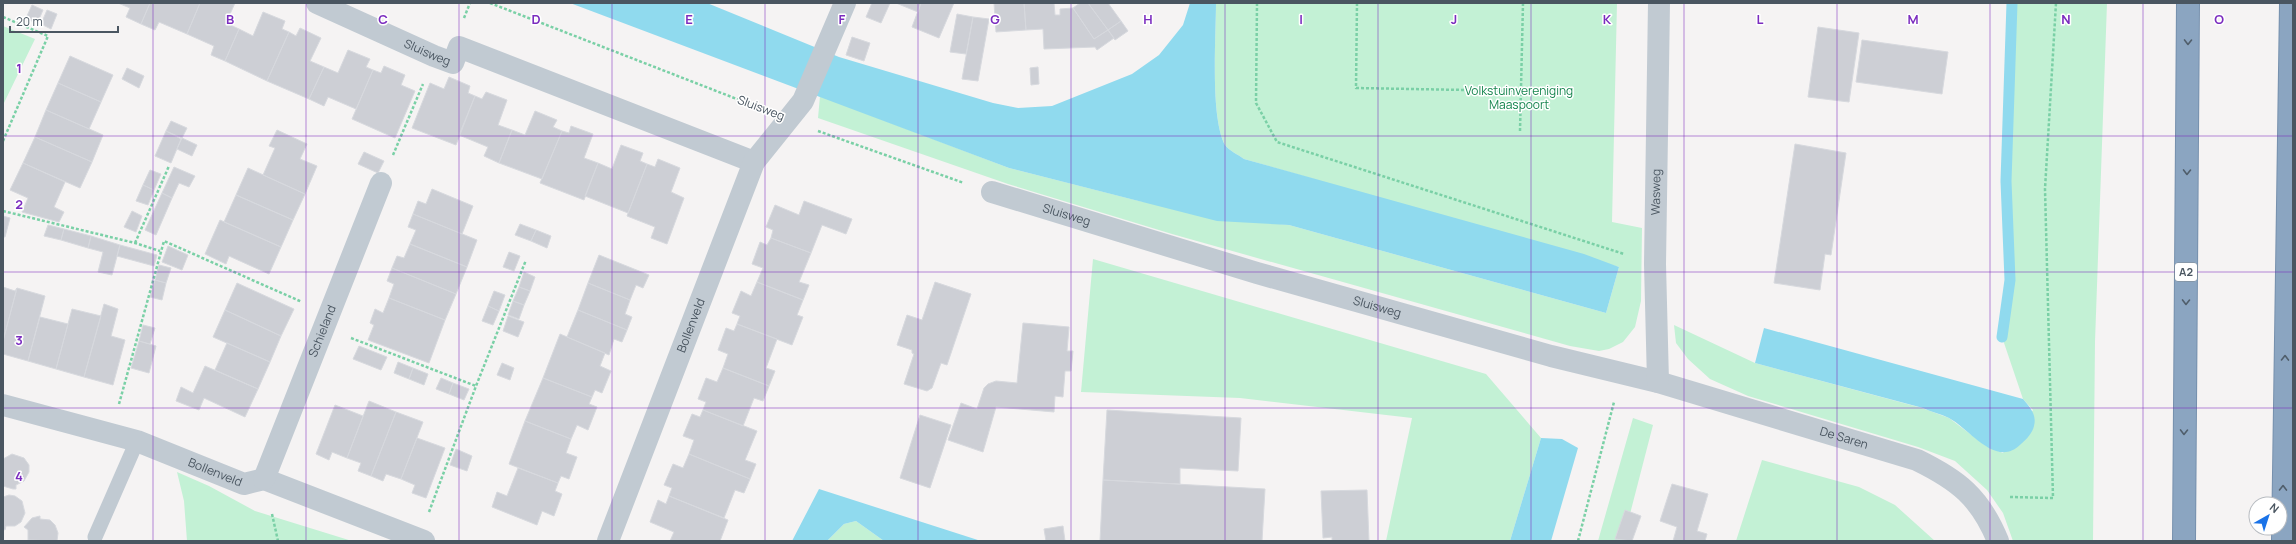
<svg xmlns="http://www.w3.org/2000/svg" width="2296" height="544" font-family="Manrope,sans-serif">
<rect width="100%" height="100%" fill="#f5f3f3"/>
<path fill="#c3f1d5" d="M1216 3H1617L1612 222 1642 228 1641 301 1635 327 1623 342 1609 349 1599 351 1570 346 1172 234 1008 184 818 118 820 96 1009 168 1139 201 1261 222 1289 225 1606 313 1619 267 1244 159C1239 155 1228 150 1225 145 1210 117 1216 36 1216 3Z
M2012 3H2107L2095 342 2093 541H2013L2003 513 1987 490 1955 461 1918 447 1748 396 1710 379 1688 359 1676 343 1674 325 1755 363 1922 408 1949 418 1986 446 2003 453 2033 410 2023 399 2002 337 2010 280 2006 181Z
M3 26 35 39 3 105Z
M1093 259 1486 374 1541 438 1510 541H1386L1412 418 1240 398 1081 392Z
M1633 418 1653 425 1623 541H1598Z
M1762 460 1859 487 1895 505 1935 541H1736Z
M177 472 209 486 255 511 352 541H187L184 501Z
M856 521 884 541H827L844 524Z"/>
<path fill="#90daee" d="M570 3H707L839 57 993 103 1018 108 1052 106 1132 74 1159 55 1183 25 1190 3H1216C1216 37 1210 117 1225 145 1228 150 1239 155 1244 159L1584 254 1619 267 1606 313 1289 225 1217 221 1009 168Z
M1764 328 2023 399C2030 407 2037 415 2034 426 2033 432 2026 440 2021 444 1996 469 1971 430 1949 418 1941 414 1931 412 1923 408L1755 363Z
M1541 438 1562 439 1578 448 1551 541H1510Z
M819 489 981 541H884L856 521 844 524 827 541H792Z"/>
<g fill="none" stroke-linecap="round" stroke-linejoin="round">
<path stroke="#90daee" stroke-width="11" d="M2002 337 2010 280 2006 181 2012 3"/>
</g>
<path fill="#cdcfd5" stroke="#d7d9de" d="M118 3H150L141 24 126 17 130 8Z
M150 3H200L187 34 159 22 155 30 141 24Z
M200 3H235L226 23 239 29 225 61 211 55 214 46 187 34Z
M872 3H890L881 23 866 17Z
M896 3H921L918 12Z
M921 3H954L939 38 912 27Z
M994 3H1024L1026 30 996 32Z
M1024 3H1054L1055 15H1060V9L1073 8 1094 39 1108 30 1114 38 1097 50 1095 47 1044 49 1043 29 1026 30Z
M1080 3H1088L1108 30 1094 39 1073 8Z
M1088 3H1108L1121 21 1108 30Z
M32 5 43 10 37 24 26 18Z
M47 10 57 14 51 29 41 24Z
M263 12 285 21 282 29 289 32 267 81 225 61 239 29 253 36Z
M957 14 973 17 966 54 950 52Z
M973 17 989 19 978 81 962 79Z
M1121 21 1128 31 1115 40 1108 30Z
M1818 27 1859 33 1849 102 1808 97Z
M300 28 321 38 310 61 324 67 309 99 267 81 289 32 296 36Z
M852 37 870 43 864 61 846 55Z
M1862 40 1948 52 1942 94 1856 82Z
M348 50 370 59 366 67 373 70 356 109 328 97 324 106 309 99 324 67 338 73Z
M70 56 113 75 101 102 58 83Z
M384 66 405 75 401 85 415 91 395 138 352 119 373 70 381 73Z
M1038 67 1039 84 1031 85 1030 68Z
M127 68 144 76 139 88 122 79Z
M449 77 470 86 468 93 475 96 456 145 412 128 430 83 444 89Z
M58 83 101 102 89 129 46 110Z
M486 92 507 100 498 125 512 130 499 163 484 156 488 147 459 135 475 96 482 99Z
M46 110 103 135 92 162 35 137Z
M535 111 557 120 553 127 562 131 542 179 499 163 512 130 525 135Z
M171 121 187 128 182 138 166 131Z
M571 126 593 134 584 158 598 163 584 200 540 183 562 131 569 133Z
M277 130 307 144 300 159 317 166 305 194 263 175 275 148 269 146Z
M166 131 181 139 171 163 155 156Z
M35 137 92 162 80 188 23 163Z
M182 138 197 145 192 156 177 149Z
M1795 144 1846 153 1831 255 1825 254 1820 290 1774 283Z
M621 145 643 153 640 161 647 164 628 213 585 196 598 163 612 169Z
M364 152 384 161 378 173 358 164Z
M658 159 680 168 671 192 684 198 667 244 651 238 655 227 627 216 647 164 655 167Z
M23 163 65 182 54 207 64 212 59 222 22 212 28 198 10 190Z
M174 167 195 176 189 187 179 183 172 198 162 193Z
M248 168 305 194 293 220 236 195Z
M150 170 161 174 154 190 143 185Z
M143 185 154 190 148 205 136 201Z
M432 189 473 206 462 234 413 214 418 201 426 204Z
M162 193 172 198 156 235 145 230Z
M236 195 293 220 281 247 224 222Z
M804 201 852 219 846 234 822 225 811 253 771 238 773 230 766 227 775 205 799 215Z
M132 211 142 216 136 232 124 227Z
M413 214 477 240 467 267 410 244 416 230 408 227Z
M3 216 10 218 5 237H3Z
M220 220 281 247 269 274 229 256 226 264 205 254Z
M520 224 536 230 531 241 515 235Z
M48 225 64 229 61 240 44 236Z
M64 229 91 236 88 248 61 240Z
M536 230 551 236 547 248 531 241Z
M91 236 120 245 112 275 98 272 103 252 88 248Z
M771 238 811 253 799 282 809 285 803 300 757 282 763 268 752 264 760 242 767 245Z
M410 244 467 267 456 294 392 268 397 256 404 258Z
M120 245 157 255 154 266 117 256Z
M168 246 188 255 182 270 162 262Z
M509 252 520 256 514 271 503 267Z
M599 255 649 275 643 288 636 285 630 300 588 283Z
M159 265 171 268 166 283 155 280Z
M392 268 456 294 445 320 389 298 394 284 387 281Z
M524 272 535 277 530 291 519 287Z
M155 280 166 283 162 300 150 297Z
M757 282 803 300 797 315 803 317 792 345 737 324 740 316 732 313 741 291 751 296Z
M935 282 971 294 947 365 941 363 932 388 927 391 904 384 914 354 912 353V350L897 345 907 315 922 320Z
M237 283 294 309 281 336 225 310Z
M588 283 630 300 625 314 632 317 627 330 578 310Z
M3 287 15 291 17 288 3 341Z
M519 287 530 291 524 305 513 301Z
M17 288 45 296 28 361 3 354V341Z
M494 291 505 295 499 311 488 306Z
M389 298 445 320 429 363 368 340 374 325 370 323 375 309 383 313Z
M513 301 524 305 519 319 508 315Z
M104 304 118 309 111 336 125 340 113 385 84 377Z
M488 306 499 311 493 325 482 321Z
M72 309 101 316 84 377 56 369Z
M225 310 281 336 270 362 213 337Z
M578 310 627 330 622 342 614 339 609 355 567 337Z
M508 316 524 322 518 337 503 331Z
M40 317 68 324 56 369 28 361Z
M1023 323 1069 327 1067 351H1073L1071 371H1065L1063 397 1055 396 1054 412 996 407 983 452 948 440 961 403 977 409 984 388 988 384 996 381 1017 383Z
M737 324 777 339 766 368 775 371 769 386 723 368 728 354 718 350 726 328 734 331Z
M143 325 155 328 150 344 139 341Z
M560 334 605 353 600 366 611 371 602 393 595 390 592 397 543 378Z
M139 341 156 346 149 373 131 368Z
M227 343 270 362 258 389 215 370Z
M359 346 387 357 381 370 353 359Z
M398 362 413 368 409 379 394 373Z
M502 363 514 368 510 380 497 375Z
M205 366 258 389 245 417 204 398 199 410 176 401 181 387 193 393Z
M413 368 428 374 424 385 409 379Z
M723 368 769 386 763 401 754 398 743 426 703 410 706 402 698 399 706 378 717 382Z
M441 378 453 383 449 394 436 389Z
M543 378 592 397 589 404 597 407 588 430 577 425 571 439 525 421Z
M453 383 469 389 464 400 449 394Z
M369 401 396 412 371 476 358 471 361 463 347 458Z
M335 405 363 416 347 458 332 452 329 460 316 454Z
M703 410 757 431 745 460 756 464 750 479 689 454 694 440 683 436 692 414 700 417Z
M1107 410 1241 418 1238 471 1180 468V484L1103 480Z
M396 412 423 422 401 479 386 474 383 481 371 476Z
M920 415 951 425 930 488 900 478Z
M525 421 571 439 566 453 577 457 569 479 561 476 558 483 509 464Z
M417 438 445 448 426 498 412 493 415 485 401 479Z
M456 449 472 456 467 471 450 465Z
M12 454 24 458 29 465V472L24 481 16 485V489H13L3 486V459Z
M689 454 750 479 744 493 735 490 724 518 669 496 672 488 664 485 673 464 683 468Z
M518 468 558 483 555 491 562 494 554 516 542 511 537 525 492 507 497 492 507 496Z
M1103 480 1265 489 1262 541H1100Z
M1672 484 1708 494 1697 531 1707 534 1705 541H1673L1677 527 1660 521Z
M1367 490 1369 541H1332V537L1323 538 1321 491Z
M9 495 15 496 22 501 25 513 21 522 15 526H6L5 530 3 529V497Z
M669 496 728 520 720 541H670L674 532 650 522 658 500 666 504Z
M1625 510 1641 516 1632 541 1615 539Z
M40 516V519L50 520 55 525 58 533 57 541 28 540V530L24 527 32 518Z
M1063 526 1065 541H1046L1044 529Z"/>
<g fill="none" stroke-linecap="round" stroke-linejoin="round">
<g stroke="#7690ad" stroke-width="24">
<path id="motorway" d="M2184 541 2188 3
M2283 541 2291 3"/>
</g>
<path stroke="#7ad0a6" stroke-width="2.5" stroke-dasharray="3 2" stroke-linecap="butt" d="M490 3 760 108
M1257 3 1256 103 1277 142 1624 254
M1357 3 1356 88 1521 91
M3 17 48 36 3 141
M464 18 470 3
M818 131 964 183
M1520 131 1523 3
M393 155 423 84
M3 211 135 243 160 251
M135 243 169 166
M351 338 476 386
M119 404 164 241 302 302
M2010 497 2053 498 2045 189 2056 3
M429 512 476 386 526 260
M272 514 278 541
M1578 541 1614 402"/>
<path stroke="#c1cad2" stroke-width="15" d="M95 537 137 441"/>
<g stroke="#c1cad2" stroke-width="22">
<path id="s1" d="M317 3 434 56 453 63 459 47 754 162"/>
<path id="s2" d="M992 192 1257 273 1551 356 1658 382 1917 460C1958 480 1980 497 1998 541"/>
<path id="s3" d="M1658 382 1655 264 1659 3"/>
<path id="s4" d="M3 405 137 441 244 484 264 479 424 541"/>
<path id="s5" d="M264 479 381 183"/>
<path id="s6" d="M608 541 754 162 803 101 845 3"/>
</g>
<use href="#motorway" stroke="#8ba5c1" stroke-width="22"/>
</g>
<defs><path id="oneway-chevron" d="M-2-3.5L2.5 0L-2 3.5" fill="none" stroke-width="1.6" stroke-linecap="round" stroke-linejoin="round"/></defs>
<g stroke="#505e6b">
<use href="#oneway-chevron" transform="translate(2188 42) rotate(91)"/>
<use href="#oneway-chevron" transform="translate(2187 172) rotate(91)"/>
<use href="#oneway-chevron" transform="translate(2186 302) rotate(91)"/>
<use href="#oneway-chevron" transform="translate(2285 358) rotate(-89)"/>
<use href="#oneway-chevron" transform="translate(2184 432) rotate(91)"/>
<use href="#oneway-chevron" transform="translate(2283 488) rotate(-89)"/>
</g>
<path fill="none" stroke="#7b2cbf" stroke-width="1" stroke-opacity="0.55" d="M153 3V541M306 3V541M459 3V541M612 3V541M765 3V541M918 3V541M1071 3V541M1225 3V541M1378 3V541M1531 3V541M1684 3V541M1837 3V541M1990 3V541M2143 3V541M3 136H2293M3 272H2293M3 408H2293"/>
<g text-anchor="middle" stroke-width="3" stroke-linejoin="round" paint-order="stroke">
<rect fill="#fff" stroke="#808990" stroke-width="1" x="2175" y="263" width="22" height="18" rx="3"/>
<g font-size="11" font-weight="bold" fill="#4a5661">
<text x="2186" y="276">A2</text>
</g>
<g font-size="12" fill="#4a5661" stroke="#fff">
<text dy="4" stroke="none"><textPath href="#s1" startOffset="121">Sluisweg</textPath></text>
<text transform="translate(761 108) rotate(21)" y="4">Sluisweg</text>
<text dy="4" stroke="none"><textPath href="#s3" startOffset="190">Wasweg</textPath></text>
<text dy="4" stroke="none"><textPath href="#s2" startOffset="78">Sluisweg</textPath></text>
<text dy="4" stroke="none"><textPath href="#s2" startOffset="402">Sluisweg</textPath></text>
<text dy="4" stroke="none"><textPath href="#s6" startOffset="231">Bollenveld</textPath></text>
<text dy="4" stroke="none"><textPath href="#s5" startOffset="159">Schieland</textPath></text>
<text dy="4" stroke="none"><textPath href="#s2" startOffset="887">De Saren</textPath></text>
<text dy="4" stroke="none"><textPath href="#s4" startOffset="223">Bollenveld</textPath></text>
</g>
<g font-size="12" fill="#17864f" stroke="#fff">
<text x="1519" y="95">Volkstuinvereniging<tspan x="1519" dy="14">Maaspoort</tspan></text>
</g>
</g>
<g font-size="13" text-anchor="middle" font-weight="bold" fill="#7b2cbf" stroke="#fff" stroke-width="3" stroke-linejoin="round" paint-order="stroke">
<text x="230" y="24">B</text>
<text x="383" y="24">C</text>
<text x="536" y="24">D</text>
<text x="689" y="24">E</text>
<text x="842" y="24">F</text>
<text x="995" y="24">G</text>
<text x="1148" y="24">H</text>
<text x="1301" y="24">I</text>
<text x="1454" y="24">J</text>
<text x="1607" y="24">K</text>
<text x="1760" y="24">L</text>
<text x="1913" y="24">M</text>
<text x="2066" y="24">N</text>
<text x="2219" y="24">O</text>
<text x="19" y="73">1</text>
<text x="19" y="209">2</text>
<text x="19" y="345">3</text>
<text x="19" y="481">4</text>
</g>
<rect width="2296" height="544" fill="none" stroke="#4a5661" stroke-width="8"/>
<g transform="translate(2268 516) rotate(39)"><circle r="19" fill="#ffffff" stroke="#b7bbc0"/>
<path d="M0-3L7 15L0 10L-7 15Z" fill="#1a73e8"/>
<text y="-6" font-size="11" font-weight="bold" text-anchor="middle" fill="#4a5661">N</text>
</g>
<path d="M10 26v6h108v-6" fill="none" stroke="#4a5661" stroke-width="2"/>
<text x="16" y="26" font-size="12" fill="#4a5661" stroke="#ffffff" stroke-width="3" paint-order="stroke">20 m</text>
</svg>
